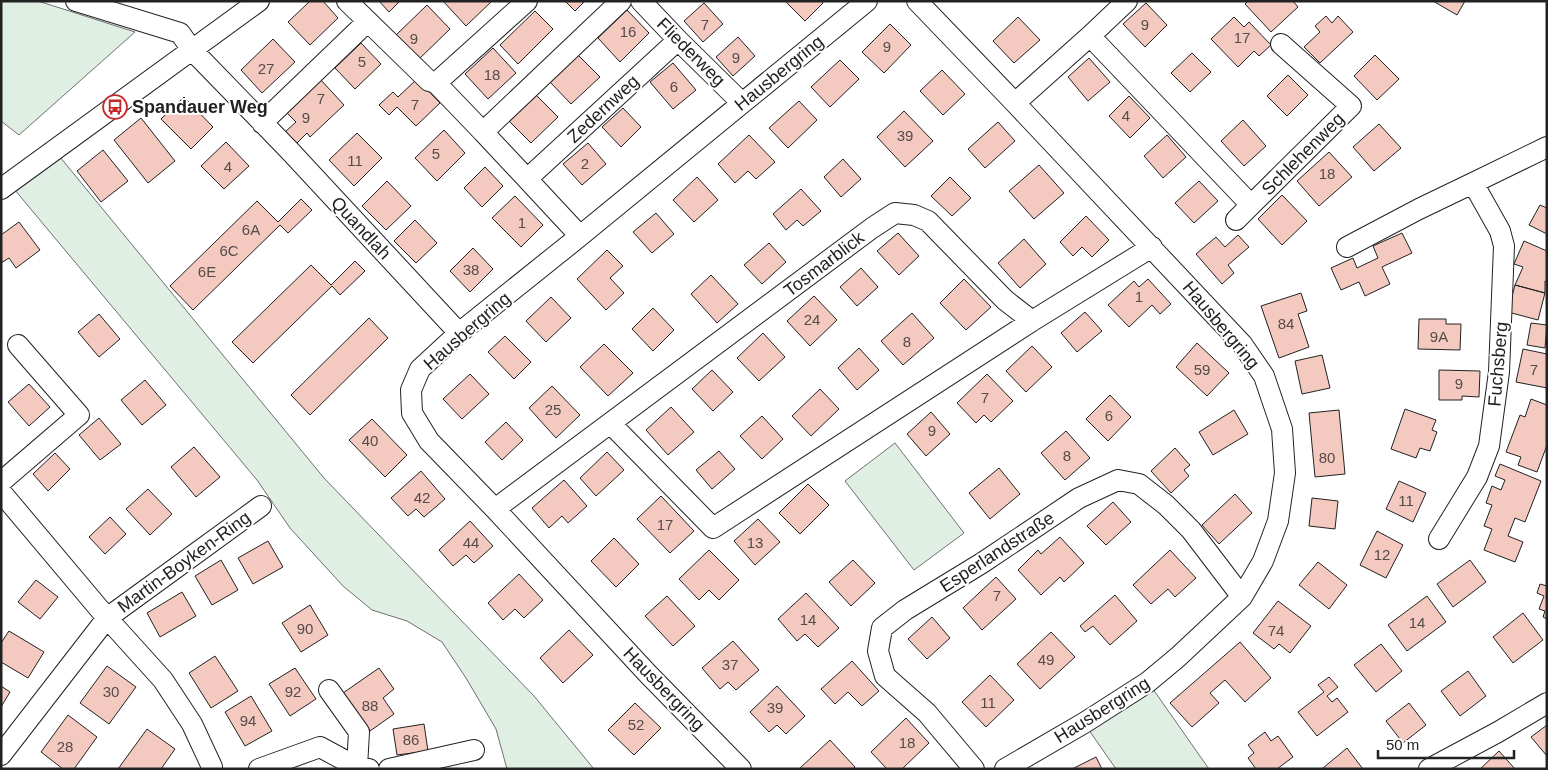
<svg xmlns="http://www.w3.org/2000/svg" width="1548" height="770" font-family="Helvetica,sans-serif">
<rect width="100%" height="100%" fill="#fff"/>
<path fill="#e0efe3" stroke="#6f6f6f" d="M1 1H38L135 32 19 135 1 121Z
M55 151 324 478 534 696 594 769H507L496 729 466 678 442 642 407 621 372 610 343 586 290 528 257 480 9 183Z
M895 443 964 533 914 570 845 481Z
M1148 682 1209 769H1116L1084 723Z"/>
<path fill="#f3c9c0" stroke="#222" d="M310 1H323L338 18 310 45 288 22Z
M379 1H400L389 12Z
M443 1H492L466 26Z
M565 1H585L575 11Z
M787 1H822L823 3 805 21 786 2Z
M1248 1H1293L1298 7 1271 32 1245 4Z
M1433 1H1465L1457 15Z
M704 3 723 24 703 42 684 21Z
M1146 3 1167 25 1145 47 1123 24Z
M427 5 450 29 417 61 394 37Z
M627 10 649 33 620 62 598 38Z
M535 11 553 29 518 64 500 45Z
M1326 16 1332 23 1338 16 1353 32 1320 63 1304 47 1320 32 1315 26Z
M1018 17 1040 40 1014 63 993 41Z
M1234 17 1244 27 1249 22 1271 45 1259 56 1254 51 1238 67 1211 39Z
M890 24 911 45 884 73 862 52Z
M738 37 755 56 733 76 716 57Z
M273 39 295 62 262 93 241 70Z
M361 43 381 64 355 89 335 68Z
M493 48 516 73 488 99 465 74Z
M1192 53 1211 72 1190 92 1171 73Z
M578 55 600 77 571 104 550 82Z
M1375 55 1399 79 1377 100 1354 76Z
M1089 58 1110 82 1088 101 1068 77Z
M840 60 859 79 830 107 811 87Z
M673 63 696 90 673 109 650 82Z
M942 70 965 94 943 115 920 91Z
M1288 75 1308 95 1287 116 1267 96Z
M320 79 344 105 310 137 307 133 296 144 285 132 296 122 286 112Z
M417 79 440 103 416 126 397 107 389 115 379 105 393 92 398 97Z
M536 95 558 117 531 143 509 121Z
M1129 96 1150 118 1130 138 1109 116Z
M184 97 213 127 191 149 161 119Z
M799 101 817 120 788 148 769 128Z
M623 108 641 127 621 147 602 127Z
M904 111 933 141 905 167 877 137Z
M141 118 175 161 148 183 114 140Z
M1243 120 1266 146 1244 166 1221 141Z
M998 122 1015 141 985 168 968 149Z
M1379 124 1401 148 1374 171 1353 147Z
M444 130 465 153 437 181 415 158Z
M357 133 382 158 354 186 329 160Z
M749 135 775 162 756 179 748 171 735 183 718 164Z
M1167 135 1186 157 1163 178 1144 156Z
M226 142 249 166 224 189 201 166Z
M588 143 606 164 582 185 563 164Z
M103 150 128 181 101 202 77 171Z
M1329 152 1352 177 1319 206 1297 181Z
M843 159 861 179 841 197 824 177Z
M1039 165 1064 193 1034 219 1009 191Z
M485 167 503 186 482 207 464 188Z
M697 177 718 200 694 222 673 200Z
M950 177 971 198 952 216 931 196Z
M387 181 411 206 386 230 362 206Z
M1199 181 1218 201 1194 223 1175 203Z
M801 189 821 211 803 226 797 220 786 230 773 214Z
M1282 195 1307 221 1282 245 1258 219Z
M515 196 543 225 521 247 492 218Z
M301 199 312 210 288 233 280 225 193 310 170 286 257 201 278 222Z
M1540 205 1547 208V234L1529 225Z
M656 213 674 234 652 253 633 232Z
M1086 216 1109 240 1092 257 1082 247 1073 256 1060 242Z
M415 220 437 243 416 263 394 241Z
M19 222 40 250 16 268 9 258 1 263V235Z
M898 233 919 256 899 275 877 251Z
M1402 233 1412 253 1382 267 1390 284 1365 296 1359 282 1341 290 1331 268 1353 258 1357 268 1378 258 1373 246Z
M1238 235 1249 247 1228 265 1234 273 1222 284 1196 254 1216 237 1225 247Z
M1024 239 1046 264 1020 288 998 263Z
M1524 241 1547 251V282L1545 281V293L1515 285 1523 267 1514 264Z
M769 243 786 262 762 284 744 265Z
M473 248 493 269 470 292 450 271Z
M607 250 623 266 610 278 624 293 606 310 577 279Z
M355 261 365 271 340 295 332 286 253 363 232 342 311 265 331 285Z
M861 268 878 287 857 306 840 287Z
M711 275 738 304 717 323 691 294Z
M964 279 991 307 966 330 940 303Z
M1148 279 1171 304 1160 314 1152 305 1129 327 1108 305 1134 281 1139 287Z
M1515 285 1545 293 1538 320 1508 312Z
M1301 293 1307 311 1298 314 1309 347 1279 358 1261 306Z
M814 296 837 320 810 346 787 321Z
M551 297 571 318 546 342 526 321Z
M653 308 674 330 653 351 632 329Z
M1085 312 1102 331 1077 352 1061 333Z
M912 313 934 338 903 365 881 341Z
M99 314 120 339 99 357 78 332Z
M369 318 388 338 310 415 291 395Z
M1419 319H1446V324H1461L1460 350 1418 349Z
M1531 323 1547 325 1545 348 1527 345Z
M763 333 785 357 759 381 737 358Z
M505 336 531 362 514 379 488 352Z
M1197 343 1229 373 1207 396 1176 367Z
M604 344 633 373 608 396 580 367Z
M1032 346 1052 367 1026 392 1006 371Z
M859 348 879 370 857 390 838 368Z
M1523 349 1547 354V388L1516 382Z
M1322 355 1330 388 1302 394 1295 361Z
M712 370 733 392 713 411 692 389Z
M1439 370 1480 371 1479 397 1462 396V400H1439Z
M470 374 489 394 462 419 443 399Z
M987 374 1013 401 991 422 984 415 976 423 957 403Z
M145 380 166 405 142 425 121 400Z
M29 384 50 407 29 426 8 402Z
M552 386 580 415 556 438 529 408Z
M820 389 839 409 811 436 792 416Z
M1110 395 1131 417 1108 441 1086 419Z
M1531 399 1547 405V445L1537 472 1518 465 1521 457 1506 452 1520 415 1525 417Z
M671 407 694 432 668 455 646 430Z
M1405 409 1436 420 1432 430 1437 432 1430 451 1420 448 1416 458 1391 449Z
M1234 410 1248 434 1213 455 1199 432Z
M1339 410 1345 474 1315 477 1309 413Z
M931 412 950 434 926 456 907 434Z
M762 416 783 439 762 459 740 436Z
M99 418 121 444 100 460 79 435Z
M372 419 407 455 385 477 349 440Z
M506 422 523 440 502 460 485 442Z
M1066 431 1090 458 1065 480 1041 453Z
M194 447 220 477 196 497 171 467Z
M1175 448 1190 465 1184 470 1189 476 1171 493 1151 471Z
M719 451 735 469 712 489 696 470Z
M607 452 624 470 596 496 580 478Z
M55 453 70 469 48 491 33 474Z
M1500 464 1541 481 1525 522 1515 518 1508 536 1523 542 1515 562 1484 550 1492 529 1484 526 1492 505 1486 503 1492 486 1501 490 1505 480 1495 476Z
M999 468 1020 494 990 519 969 493Z
M421 471 445 499 424 517 416 509 408 516 391 498Z
M564 480 587 506 568 523 562 516 549 528 532 508Z
M1399 481 1426 493 1413 522 1386 509Z
M808 484 829 505 800 534 779 513Z
M148 489 172 514 150 535 126 509Z
M1235 494 1252 513 1219 544 1202 525Z
M661 496 694 531 670 553 637 519Z
M1312 498 1338 501 1335 529 1309 526Z
M1113 502 1131 522 1106 545 1087 526Z
M110 517 126 534 105 554 89 537Z
M758 519 780 542 755 565 734 541Z
M470 521 493 546 474 563 466 555 453 566 439 550Z
M1377 531 1403 545 1386 578 1360 565Z
M1060 537 1084 563 1064 582 1060 577 1041 595 1018 570 1038 550 1041 554Z
M614 538 639 564 616 587 591 561Z
M268 541 283 567 253 584 238 558Z
M709 550 739 580 719 600 709 590 699 600 679 579Z
M1170 550 1196 578 1175 597 1168 589 1151 604 1133 585Z
M221 560 238 590 212 605 195 576Z
M853 560 875 583 851 606 829 582Z
M1470 560 1486 582 1453 607 1437 584Z
M1318 562 1347 585 1329 609 1299 585Z
M519 574 543 600 524 618 515 609 503 620 488 603Z
M996 577 1016 599 982 630 963 608Z
M36 580 58 597 40 619 18 602Z
M1540 584 1547 586V619L1543 617 1545 611 1539 609 1544 596 1537 593Z
M182 592 196 616 160 637 147 613Z
M806 593 839 628 818 647 805 634 797 641 778 619Z
M1115 595 1137 621 1110 645 1093 626 1085 632 1080 626Z
M667 596 695 626 673 646 645 616Z
M1427 596 1446 622 1407 651 1388 625Z
M1278 601 1311 626 1290 653 1279 644 1274 649 1253 633Z
M310 605 328 635 301 652 282 623Z
M1523 613 1543 640 1513 663 1493 637Z
M932 617 950 638 927 659 908 639Z
M569 630 593 655 563 683 540 658Z
M9 631 44 652 28 678 1 662V643Z
M1051 632 1075 657 1040 689 1017 664Z
M733 641 759 670 736 690 728 682 720 689 702 668Z
M1240 642 1271 678 1245 702 1225 680 1210 693 1219 703 1192 727 1170 703Z
M1381 644 1402 671 1376 692 1354 665Z
M215 656 238 691 211 708 189 673Z
M852 661 879 691 862 706 848 692 835 704 821 689Z
M107 666 136 687 109 724 80 703Z
M295 668 316 699 290 716 269 684Z
M379 668 394 689 383 698 394 714 370 731 343 693Z
M1468 671 1486 696 1460 716 1441 691Z
M990 675 1014 700 986 727 962 702Z
M1329 677 1338 687 1327 696 1332 702 1337 698 1348 712 1317 736 1298 712 1324 692 1318 685Z
M1 686 10 692 1 707Z
M777 686 805 716 786 734 777 725 769 732 750 712Z
M251 696 272 731 245 746 225 712Z
M635 703 661 728 634 755 608 730Z
M1409 703 1426 725 1403 743 1386 721Z
M68 715 97 737 74 769H63L41 752Z
M906 718 929 743 902 769H887L871 752Z
M424 724 428 751 397 755 393 729Z
M1547 725V756L1531 737Z
M147 729 175 749 161 769H118Z
M1265 732 1271 741 1278 736 1293 757 1277 769H1256L1248 758 1254 753 1248 745Z
M830 740 855 767 853 769H799Z
M1347 748 1363 769H1323V768Z
M1499 751 1515 769H1480Z
M1096 757 1102 769H1072Z"/>
<g fill="none" stroke-linecap="round" stroke-linejoin="round">
<g stroke="#222" stroke-width="22">
<path id="minor" d="M76 1 180 33 192 50 290 151 459 333
M347 1 429 81 436 83
M641 1 678 40 742 103
M917 1 1015 103 1242 344 1264 376 1282 429 1285 473 1278 521 1263 561 1242 597 1178 657 1148 682 1084 723 1005 769
M1090 36 1127 1
M1015 103 1090 36 1251 205 1351 106 1281 44
M262 123 367 22
M483 132 436 83 527 1
M527 179 483 132 621 1
M1 189 259 1
M1236 220 1251 205
M580 236 527 179 678 40
M1347 247 1419 209 1473 183
M611 424 713 528 1032 321
M1 482 79 415 18 345
M1 492 107 618 163 680 192 724 212 767
M495 509 872 228 895 213 914 215 928 221 1005 300 1032 321 1152 247
M1439 539 1477 477 1489 446 1499 372 1504 246 1500 231 1473 183 1547 147
M329 690 359 732 357 767
M1 755 107 618 261 506
M259 769 320 747 357 767 369 769
M389 769 474 750
M741 769 648 674 495 509 429 441 412 413 411 390 420 369 459 333 580 236 867 1
M974 769 927 713 885 676 878 651 882 628 905 610 982 563 1079 498 1118 480 1139 484 1166 505 1191 530 1242 597
M1429 769 1498 732 1547 703"/>
</g>
<use href="#minor" stroke="#fff" stroke-width="20"/>
</g>
<defs>
<g id="bus-ring" transform="scale(1.25)"><circle r="9.5" fill="#fff" stroke="#c62828" stroke-width="1.5"/><path d="M-5-6H5V4H4V6H2V4H-2V6H-4V4H-5ZM-3.5-4V0h7V-4ZM-3.5 1.2v1.5H-2V1.2ZM2 1.2v1.5H3.5V1.2Z" fill="#c62828"/></g>
</defs>
<g fill-rule="evenodd">
<use href="#bus-ring" x="115" y="107"/>
</g>
<g text-anchor="middle" stroke-width="4" stroke-linejoin="round" paint-order="stroke">
<g font-size="15" fill="#564c4a">
<text x="705" y="30">7</text>
<text x="1145" y="30">9</text>
<text x="628" y="37">16</text>
<text x="1242" y="43">17</text>
<text x="414" y="44">9</text>
<text x="887" y="52">9</text>
<text x="736" y="63">9</text>
<text x="362" y="67">5</text>
<text x="266" y="74">27</text>
<text x="492" y="80">18</text>
<text x="674" y="92">6</text>
<text x="321" y="104">7</text>
<text x="415" y="110">7</text>
<text x="1126" y="121">4</text>
<text x="306" y="123">9</text>
<text x="905" y="141">39</text>
<text x="436" y="159">5</text>
<text x="355" y="166">11</text>
<text x="585" y="169">2</text>
<text x="228" y="172">4</text>
<text x="1327" y="179">18</text>
<text x="522" y="228">1</text>
<text x="251" y="235">6A</text>
<text x="229" y="256">6C</text>
<text x="471" y="275">38</text>
<text x="207" y="277">6E</text>
<text x="1139" y="302">1</text>
<text x="812" y="325">24</text>
<text x="1286" y="329">84</text>
<text x="1439" y="342">9A</text>
<text x="907" y="347">8</text>
<text x="1202" y="375">59</text>
<text x="1534" y="375">7</text>
<text x="1459" y="389">9</text>
<text x="985" y="403">7</text>
<text x="553" y="415">25</text>
<text x="1109" y="421">6</text>
<text x="932" y="436">9</text>
<text x="370" y="446">40</text>
<text x="1067" y="461">8</text>
<text x="1327" y="463">80</text>
<text x="422" y="503">42</text>
<text x="1406" y="506">11</text>
<text x="665" y="530">17</text>
<text x="471" y="548">44</text>
<text x="755" y="548">13</text>
<text x="1382" y="560">12</text>
<text x="997" y="601">7</text>
<text x="808" y="625">14</text>
<text x="1417" y="628">14</text>
<text x="305" y="634">90</text>
<text x="1276" y="636">74</text>
<text x="1046" y="665">49</text>
<text x="730" y="670">37</text>
<text x="111" y="697">30</text>
<text x="293" y="697">92</text>
<text x="988" y="708">11</text>
<text x="370" y="711">88</text>
<text x="775" y="713">39</text>
<text x="248" y="726">94</text>
<text x="636" y="730">52</text>
<text x="411" y="745">86</text>
<text x="907" y="748">18</text>
<text x="65" y="752">28</text>
</g>
<g font-size="18" fill="#222" stroke="#fff">
<text transform="translate(691 52) rotate(45)" y="6">Fliederweg</text>
<text transform="translate(779 73) rotate(-39)" y="6">Hausbergring</text>
<text transform="translate(603 109) rotate(-43)" y="6">Zedernweg</text>
<text transform="translate(1303 154) rotate(-45)" y="6">Schlehenweg</text>
<text transform="translate(361 228) rotate(47)" y="6">Quandlah</text>
<text transform="translate(824 264) rotate(-37)" y="6">Tosmarblick</text>
<text transform="translate(1221 325) rotate(50)" y="6">Hausbergring</text>
<text transform="translate(467 331) rotate(-41)" y="6">Hausbergring</text>
<text transform="translate(1498 364) rotate(-85)" y="6">Fuchsberg</text>
<text transform="translate(997 552) rotate(-33)" y="6">Esperlandstraße</text>
<text transform="translate(184 562) rotate(-36)" y="6">Martin-Boyken-Ring</text>
<text transform="translate(664 689) rotate(46)" y="6">Hausbergring</text>
<text transform="translate(1102 710) rotate(-32)" y="6">Hausbergring</text>
</g>
<g font-size="18" font-weight="bold" fill="#222" stroke="#fff" text-anchor="start">
<text x="132" y="113">Spandauer Weg</text>
</g>
</g>
<rect width="1548" height="770" fill="none" stroke="#222222" stroke-width="5"/>
<path d="M1378 750v8h136v-8" fill="none" stroke="#222222" stroke-width="2.5"/>
<text x="1386" y="750" font-size="15" fill="#222222" stroke="#ffffff" stroke-width="4" paint-order="stroke">50 m</text>
</svg>
